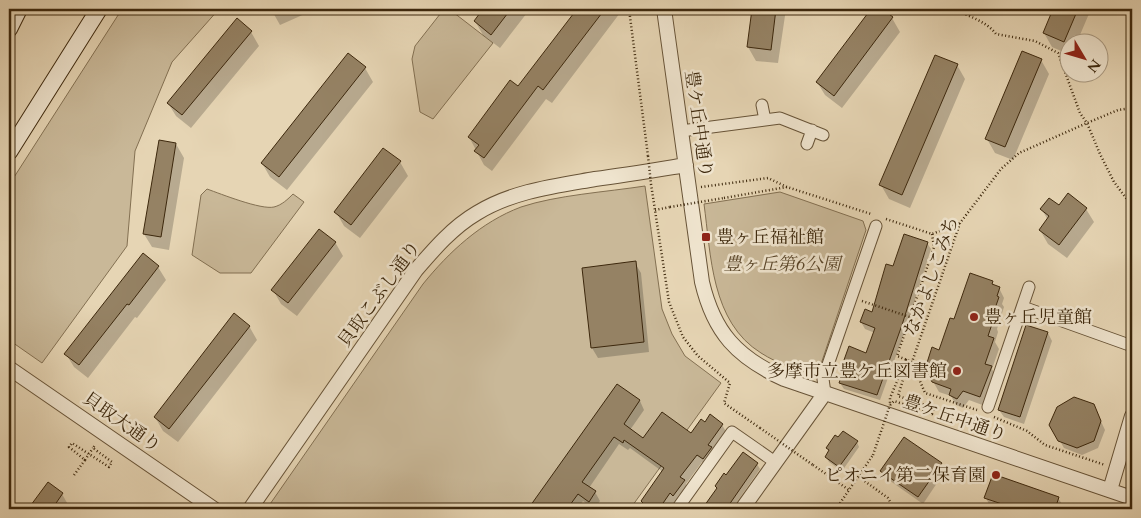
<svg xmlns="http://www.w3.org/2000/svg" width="1141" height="518" font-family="Cardo,'Noto Serif JP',serif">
<rect width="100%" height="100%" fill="#e6d5b4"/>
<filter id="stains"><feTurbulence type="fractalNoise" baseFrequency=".004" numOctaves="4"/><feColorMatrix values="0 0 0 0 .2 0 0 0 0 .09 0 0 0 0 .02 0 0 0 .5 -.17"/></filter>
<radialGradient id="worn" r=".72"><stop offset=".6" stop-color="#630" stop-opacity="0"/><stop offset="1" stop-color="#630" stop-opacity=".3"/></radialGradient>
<path fill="#c9b898" stroke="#837052" d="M122 9H219L172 62 135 151 127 246 42 363 9 340V185Z
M444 9H449L493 43 433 119 420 112 412 59 415 46Z
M645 186 662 309 672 334 685 356 721 383 630 509H268V507L423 284C449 252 481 222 521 207 557 195 606 192 645 186Z
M207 189C221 194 261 210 274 207 282 205 288 199 293 194L304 202 251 273H220L192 255 201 195Z
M780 192 863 221 866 230 817 376C798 370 778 364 761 353 711 322 711 255 704 204Z"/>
<path fill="#0003" d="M271 9H316L280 25Z
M485 9H530L500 48 483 35 475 21Z
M578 9H623L552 103 546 99 492 171 484 165 469 137 518 88Z
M753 9H786L778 63 756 61 748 47Z
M872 9H880L892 18 900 32 842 108 825 95 817 82Z
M980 9H994L991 15Z
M1054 9H1091L1077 42H1068V54L1052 47 1044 33Z
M251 32 259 46 191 128 176 116 168 103Z
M936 56 957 65 965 79 910 208 889 199 881 185Z
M1041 60 1049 74 1013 160 995 153 987 139Z
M365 68 373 82 287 190 270 177 262 163Z
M176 144 184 158 169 250 152 247 144 234Z
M400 162 408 176 360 238 344 226 336 212Z
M1059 206 1086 209 1094 222 1067 258 1048 244 1040 230 1048 220 1042 210Z
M335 242 343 256 297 316 281 304 273 290Z
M927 243 931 249 905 331 880 400 844 389 840 383 847 363 846 360 867 354 875 333 865 329 861 322 872 313 894 267Z
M635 263 641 273 649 352 598 358 592 348 583 269Z
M158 267 166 280 137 318 135 317 88 378 74 367 66 354Z
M992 282 995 287 999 288 1004 298 1002 304 1004 307 997 329 998 332 995 342 999 349 992 369 996 377 985 406 969 400 963 408 956 405 951 396 939 392 926 369 940 351 955 321Z
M249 326 257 340 178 442 163 431 155 417Z
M1027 327 1048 333 1052 341 1024 424 1004 417 999 410Z
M617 385 640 401 644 410 630 430 644 440 691 434 705 423 722 425 727 433 708 467 702 462 686 484 689 489 679 504 675 501 669 509H642L644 505 642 501 663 472 630 448 628 450 619 444 589 488 595 492 600 501 594 509 583 501 577 509H530Z
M1097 413 1105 430 1098 448 1082 455 1064 448 1051 425Z
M857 442 859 447 842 471 829 462 826 457 830 452 828 448Z
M743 454 757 464 760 469 732 509H705Z
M941 464 945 471 923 504 886 478 882 471Z
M48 484 62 494 70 508 69 509H30Z
M986 498H1058L1064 507 1069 509H996L991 508Z"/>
<path fill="#958264" stroke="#3d280d" d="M483 9H511L491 35 474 21Z
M577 9H605L543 90 538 86 484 158 474 151 479 145 468 137 510 80 518 86Z
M752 9H776L771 50 747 47Z
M871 9H882L893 17 834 96 816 82Z
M1053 9H1078L1064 42 1043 33Z
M237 18 252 31 182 115 167 103Z
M1022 51 1042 59 1005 147 985 139Z
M348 53 366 67 279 177 261 163Z
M935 55 958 64 902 195 879 185Z
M159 140 176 143 161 237 143 234Z
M383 148 401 161 351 225 334 212Z
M1068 193 1087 208 1059 245 1039 230 1049 216 1040 209 1049 198 1059 205Z
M319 229 336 242 288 303 271 290Z
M904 234 928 242 902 325 877 395 839 383 847 361 844 360 849 346 866 353 875 328 860 322 865 309 872 312 886 264 893 266Z
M143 253 159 266 129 305 127 304 79 365 64 354Z
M636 261 644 342 591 348 582 268Z
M970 273 993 281 992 284 1000 287 997 296 999 297 991 320 993 321 988 336 994 338 985 364 992 366 980 397 963 391 957 399 949 395 951 389 932 382 925 369 932 347 939 350 950 318 954 319Z
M234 313 250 326 169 429 154 417Z
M1026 325 1048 332 1020 417 998 410Z
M617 384 640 400 624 424 643 438 662 412 691 433 701 419 705 422 710 414 723 424 708 445 712 447 703 459 697 455 680 477 685 480 673 496 670 493 659 509H640L644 504 641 501 664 468 624 440 623 443 614 437 582 482 596 491 589 502 578 494 567 509H528Z
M1074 397 1094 404 1101 421 1094 441 1077 448 1058 441 1049 425 1057 407Z
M843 431 858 441 839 467 825 457 829 450 826 448 835 435 838 437Z
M904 437 942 463 918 497 880 471Z
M743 452 758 463 731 502 726 509H702L717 488 715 486 724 473 726 475Z
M993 474 1059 497 1055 509H1017L984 498Z
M48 482 63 493 52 509H28Z"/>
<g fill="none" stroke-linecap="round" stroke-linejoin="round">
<g stroke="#675337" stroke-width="13">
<path id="minor" d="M762 105 765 120
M681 131 780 118 823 135
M807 144 812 130
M1023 307 1132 346
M825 393 823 379 876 226
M988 407 1029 287
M677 509 732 432 775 462"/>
</g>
<g stroke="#675337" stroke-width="16">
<path id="tertiary" d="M664 9 702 282C714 333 737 357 784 379L1132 498
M9 368 214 509
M1110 490 1132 416
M250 509 416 270C434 249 453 227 477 213 513 191 555 186 595 179 625 175 655 170 686 165
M742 509 825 393"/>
</g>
<g stroke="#3d280d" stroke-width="18">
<path id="secondary" d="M9 29 19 9
M9 152 99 9"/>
</g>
<path stroke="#3d280d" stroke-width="2.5" stroke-dasharray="1 2.5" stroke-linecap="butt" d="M629 9 648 156
M953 9C968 16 986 21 996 34L1035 41 1058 53 1080 113 1087 123 1100 154 1114 182 1132 206
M651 184 669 302 683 337 698 356 730 383 724 403 760 428
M701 187 768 178 787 187 871 214
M724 198 787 187
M655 210 670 207
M886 219 932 234 960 223
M932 234 934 247 897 356 912 362 960 223 1001 169 1019 153 1087 123 1118 110 1132 108
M862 301 910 317
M906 360V370L898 396 934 408 932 414 894 401 890 405V398Z
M912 362 925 393 977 410
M934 408 976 422 979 415
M994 417 1027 431 1045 445 1105 465
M85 460 93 448
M813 465 849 490
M74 475 85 460 69 447 72 443 109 467 112 462 93 448 95 445
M859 477 888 498 894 509
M836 509 873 455"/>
<use href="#minor" stroke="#efe4ce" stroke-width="11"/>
<use href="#tertiary" stroke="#efe4ce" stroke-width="14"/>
<use href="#secondary" stroke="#efe4ce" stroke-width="16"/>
<path stroke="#3d280d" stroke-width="2.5" stroke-dasharray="1 2.5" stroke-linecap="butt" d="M648 156 651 184
M670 207 724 198
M760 428 813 465
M873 455 890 405"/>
</g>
<g fill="#8f2418" stroke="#efe4ce" stroke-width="2">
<rect x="701" y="232" width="10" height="10" rx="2.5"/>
<circle cx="974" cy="317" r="5"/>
<circle cx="957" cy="371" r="5"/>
<circle cx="996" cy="475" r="5"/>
</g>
<g text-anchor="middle" stroke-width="5" stroke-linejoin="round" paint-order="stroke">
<g font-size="18" fill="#3d280d" stroke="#efe4ce">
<text transform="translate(699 124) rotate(82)" y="6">豊ケ丘中通り</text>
<text transform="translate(931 276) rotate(-70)" y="6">なかよしこみち</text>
<text transform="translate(379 294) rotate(-54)" y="6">貝取こぶし通り</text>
<text transform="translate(955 418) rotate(19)" y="6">豊ケ丘中通り</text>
<text transform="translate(122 422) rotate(35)" y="6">貝取大通り</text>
</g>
<g font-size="18" fill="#3d280d" stroke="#efe4ce" text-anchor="start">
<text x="716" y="243">豊ヶ丘福祉館</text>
<text x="984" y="323">豊ヶ丘児童館</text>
<text x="947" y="377" text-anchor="end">多摩市立豊ケ丘図書館</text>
<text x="986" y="481" text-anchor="end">ピオニイ第二保育園</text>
</g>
<g font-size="18" font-style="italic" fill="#594529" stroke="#efe4ce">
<text x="782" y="270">豊ヶ丘第6公園</text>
</g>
</g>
<rect width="1141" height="518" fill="none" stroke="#e6d5b4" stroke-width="30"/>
<rect x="10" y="10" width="1121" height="498" fill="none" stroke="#3d280d" stroke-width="2.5"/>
<rect x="15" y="15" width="1111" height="488" fill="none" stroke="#3d280d"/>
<g transform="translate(1084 58) rotate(128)"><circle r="24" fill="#efe4ce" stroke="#a89981"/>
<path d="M0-4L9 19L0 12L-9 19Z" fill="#8f2418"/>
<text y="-8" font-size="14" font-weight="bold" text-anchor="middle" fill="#3d280d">N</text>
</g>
<rect width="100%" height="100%" filter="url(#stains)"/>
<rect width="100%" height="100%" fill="url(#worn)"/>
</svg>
